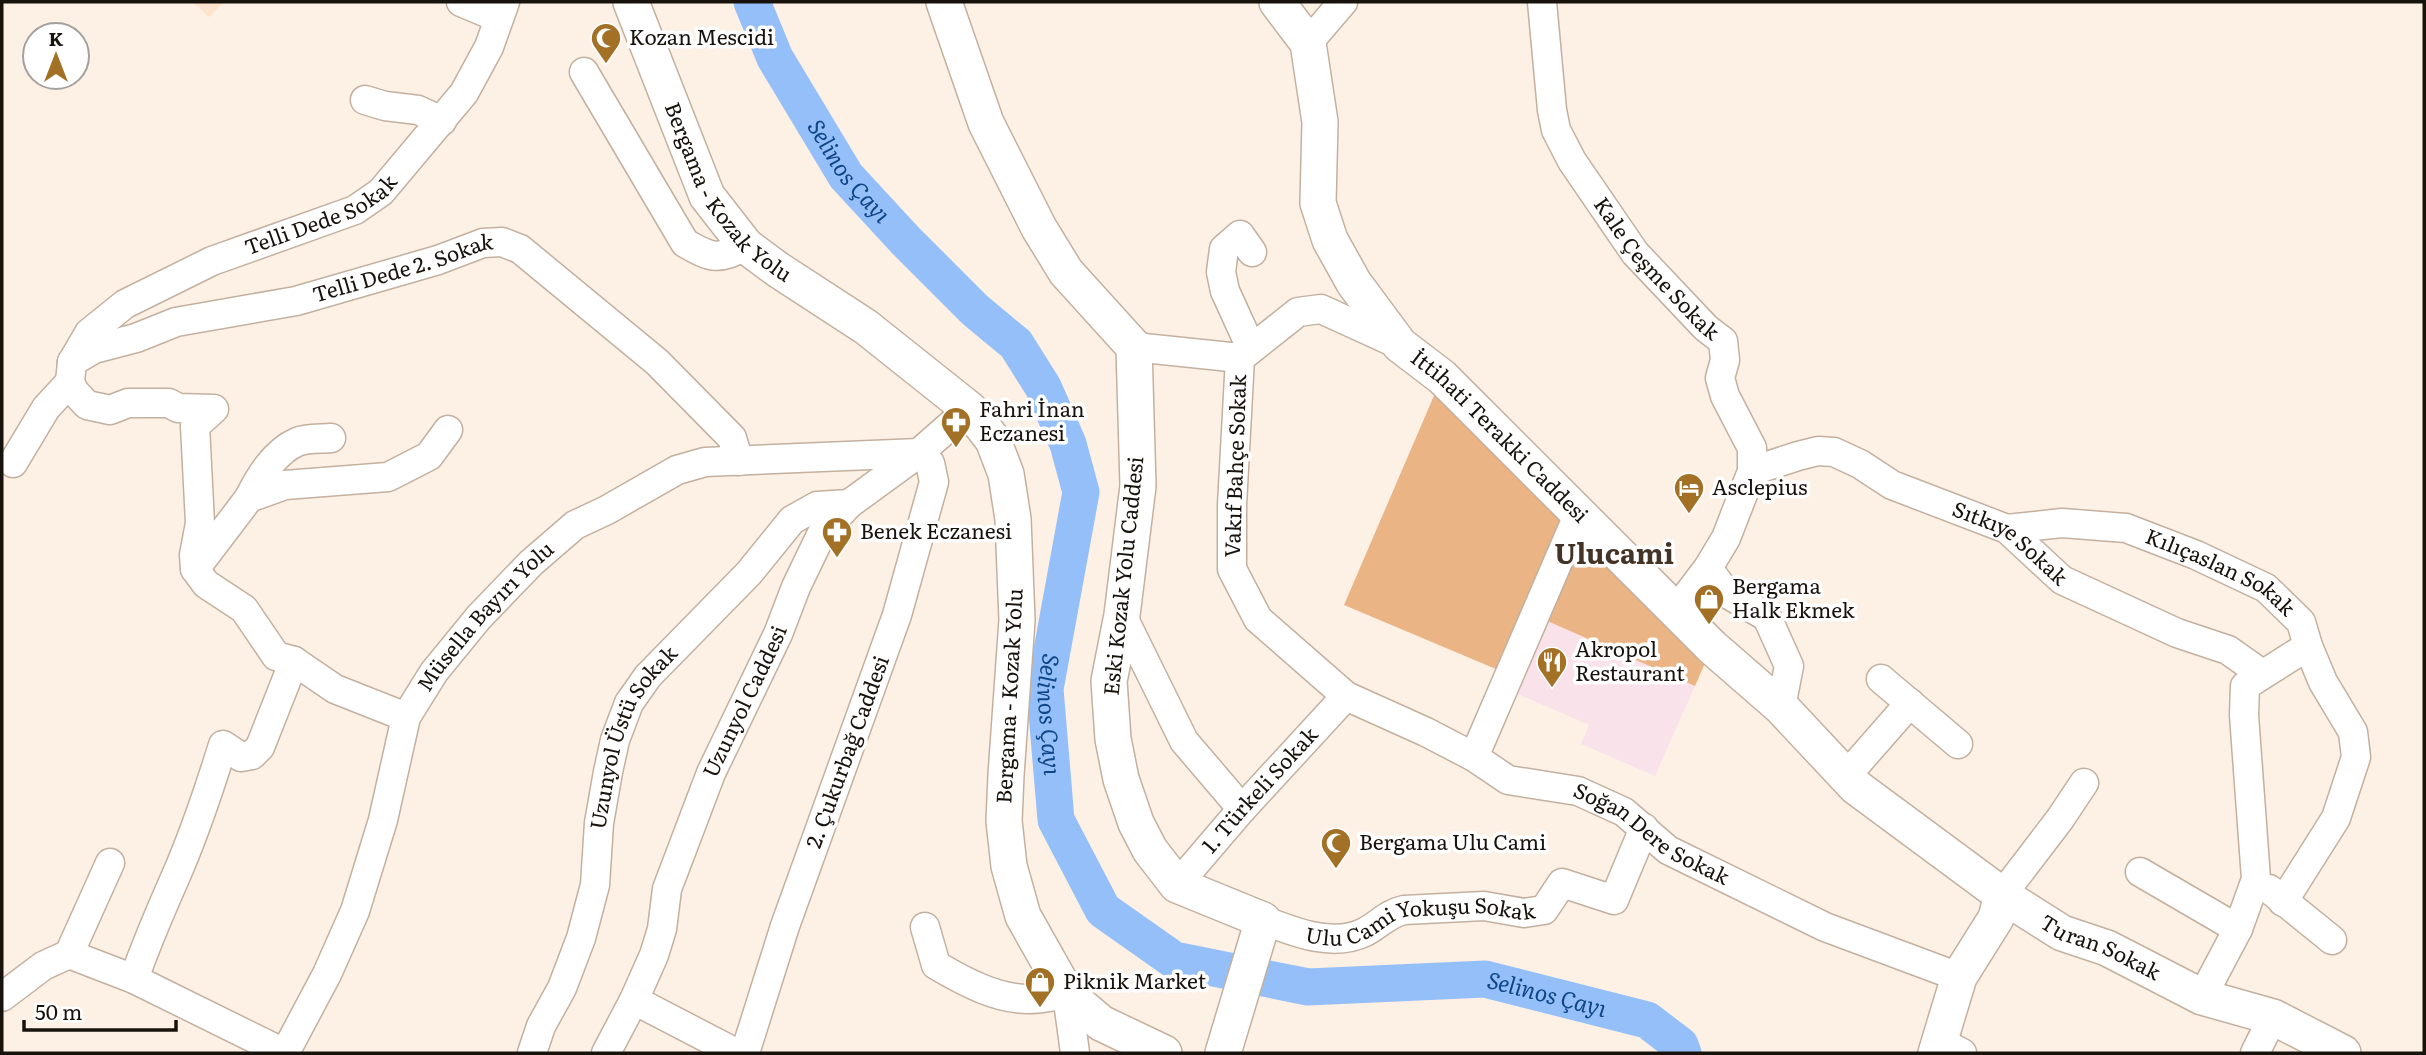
<svg xmlns="http://www.w3.org/2000/svg" width="2426" height="1055" font-family="Literata,serif">
<rect width="100%" height="100%" fill="#fdf1e6"/>
<path fill="#fae2eb" d="M1536 616 1695 686 1655 776 1581 744 1589 725 1504 688Z"/>
<path fill="#fee3cd" d="M193 2H224L209 17Z"/>
<path fill="#ebb485" d="M1442 377 1712 647 1695 686 1536 616 1510 675 1344 605Z"/>
<g fill="none" stroke-linecap="round" stroke-linejoin="round">
<path stroke="#95bff8" stroke-width="37" id="s1" d="M752 2 775 58 846 176 906 241 975 310 1016 344 1043 387 1068 444 1081 492 1045 689 1056 820 1103 910 1174 960 1308 987 1485 979 1647 1020 1680 1045 1683 1053"/>
<g stroke="#c3b09f" stroke-width="31">
<g id="minor">
<path d="M461 2 499 18"/>
<path id="s2" d="M1542 2 1552 110 1556 130 1572 161 1635 253 1706 328 1723 341 1725 360 1720 378 1725 396 1752 448V471L1726 538 1708 568 1676 610"/>
<path d="M1308 43 1343 2"/>
<path d="M584 72 685 243C713 259 717 260 746 246"/>
<path d="M365 100 385 106 418 110 442 121"/>
<path d="M1134 347 1240 358 1298 312 1321 309 1400 345"/>
<path d="M1251 348 1225 291 1221 272 1224 249 1240 235 1252 252"/>
<path id="s3" d="M1240 358 1232 505V569L1258 619 1346 696 1426 732 1474 757 1508 780 1578 791 1624 812 1668 850 1825 927 1959 977"/>
<path id="s4" d="M72 362 94 349 136 338 176 322 296 301 438 260 483 243 502 242 520 249 657 362 732 438 739 461"/>
<path d="M13 463 46 408 70 382"/>
<path id="s5" d="M1752 471 1798 456 1818 451 1834 452 1860 464 1892 485 2007 529 2062 580 2177 633 2228 650 2262 674"/>
<path d="M249 498C259 478 274 452 297 442 306 438 320 439 331 438"/>
<path id="s6" d="M2007 529 2062 523 2126 528 2196 555 2266 588 2301 622 2308 646 2323 682 2353 732 2356 757 2336 818 2283 902"/>
<path d="M1708 568 1726 593 1767 617 1789 666 1781 707"/>
<path id="s7" d="M195 569 194 555 200 523 195 426 214 409 178 408 169 403H128L110 410 87 405 74 391 70 382 72 362 89 333 125 304 212 261 355 210 381 192 464 93 489 47 505 2"/>
<path d="M1122 615 1184 741 1242 809"/>
<path d="M294 661 276 656 244 609 206 584 195 569 249 498 285 485 388 477 429 456 448 430"/>
<path d="M1881 679 1958 744"/>
<path d="M1474 757 1579 513"/>
<path d="M1846 776 1910 703"/>
<path d="M2140 872 2238 929"/>
<path id="s8" d="M1177 885 1242 809 1346 696"/>
<path d="M2269 889 2332 940"/>
<path d="M2002 895 2060 819 2084 783"/>
<path id="s9" d="M1263 920C1294 932 1333 948 1365 932 1380 924 1387 914 1404 910L1484 906 1524 913 1544 910 1562 883 1614 900 1644 828"/>
<path d="M925 927 936 965C963 981 996 999 1028 999 1041 999 1054 996 1067 994L1075 1053"/>
<path d="M69 954 134 979 284 1053"/>
<path d="M134 979C146 944 160 912 175 878 194 835 209 790 223 745L241 757 252 755 260 747 294 661 335 689 406 717"/>
<path d="M2 997 43 966 69 954 110 863"/>
<path d="M2202 997 2238 929 2256 879 2244 715 2245 686 2308 646"/>
<path d="M634 1000 736 1053"/>
<path d="M1939 1041 1962 1053"/>
<path id="s10" d="M285 1053 327 974 355 911 383 820 406 717 434 672 479 617 531 563 575 525 607 510 677 470 705 462 919 453 930 463 934 482 897 615 785 926 745 1053"/>
<path id="s11" d="M532 1053 541 1026 562 988 581 938 595 885 599 823 608 772 615 740 629 703 648 676 749 573 792 520 817 506 849 504"/>
<path id="s12" d="M606 1053 634 1000 654 955 662 929 667 889 711 773 778 634 796 587 822 533 849 504 919 453 969 409"/>
<path d="M2255 1053 2273 1017"/>
</g>
</g>
<g stroke="#c3b09f" stroke-width="38">
<g id="major">
<path id="s13" d="M631 2 707 196 746 246 777 269 866 327 969 409 993 440 1006 474 1013 519 1017 620 1006 775 1004 821 1009 866 1023 916 1067 994 1101 1023 1164 1053"/>
<path d="M944 2 986 123 1039 228 1066 272 1134 347 1138 486 1122 615 1109 681 1113 739 1121 779 1136 823 1150 850 1177 885 1263 920 1223 1053"/>
<path id="s14" d="M1277 2 1308 43 1320 122 1318 203 1330 240 1354 283 1400 345 1442 377 1712 647 1781 707 1856 787 2002 895 2062 933 2107 948 2202 997 2273 1017 2343 1053"/>
<path d="M1936 1053 1959 977 1996 918 2002 895"/>
</g>
</g>
<use href="#minor" stroke="#fff" stroke-width="28"/>
<use href="#major" stroke="#fff" stroke-width="35"/>
</g>
<defs>
<g id="mosque-pin" transform="scale(1.575)"><path d="M0 17L-7.5 6A9.5 9.5 0 1 1 7.5 6Z" fill="#a27126" stroke="#fff"/><path d="M3.5-4.9A6 6 0 1 0 3.5 4.9A5 5 0 1 1 3.5-4.9Z" fill="#fff"/></g>
<g id="pharmacy-pin" transform="scale(1.575)"><path d="M0 17L-7.5 6A9.5 9.5 0 1 1 7.5 6Z" fill="#a27126" stroke="#fff"/><path d="M-2-6h4v4h4v4h-4v4h-4v-4h-4v-4h4Z" fill="#fff"/></g>
<g id="hotel-pin" transform="scale(1.575)"><path d="M0 17L-7.5 6A9.5 9.5 0 1 1 7.5 6Z" fill="#a27126" stroke="#fff"/><path d="M-6-4.5h1.5V1H6V5H4.5V3h-9V5H-6ZM-4 0a1.8 1.8 0 1 1 3.6 0ZM.5 0V-2.5h3Q6-2.5 6 0Z" fill="#fff"/></g>
<g id="shop-pin" transform="scale(1.575)"><path d="M0 17L-7.5 6A9.5 9.5 0 1 1 7.5 6Z" fill="#a27126" stroke="#fff"/><path d="M-5-2.5h2.3a2.7 3.5 0 0 1 5.4 0H5L5.5 6h-11ZM-1.5-2.5h3a1.5 2.3 0 0 0-3 0Z" fill="#fff"/></g>
<g id="restaurant-pin" transform="scale(1.575)"><path d="M0 17L-7.5 6A9.5 9.5 0 1 1 7.5 6Z" fill="#a27126" stroke="#fff"/><path d="M-5-6h1v4h1v-4h1v4h1v-4h1v5L-1.5 .5V6h-2V.5L-5-1ZM5-6V6H3V1.5H1.5Q1.5-4 5-6Z" fill="#fff"/></g>
</defs>
<g fill-rule="evenodd">
<use href="#mosque-pin" x="606" y="38"/>
<use href="#pharmacy-pin" x="956" y="422"/>
<use href="#hotel-pin" x="1689" y="488"/>
<use href="#pharmacy-pin" x="837" y="532"/>
<use href="#shop-pin" x="1709" y="599"/>
<use href="#restaurant-pin" x="1552" y="662"/>
<use href="#mosque-pin" x="1336" y="843"/>
<use href="#shop-pin" x="1040" y="982"/>
</g>
<g text-anchor="middle" stroke-width="7" stroke-linejoin="round" paint-order="stroke">
<g font-size="21" fill="#18120c" stroke="#fff" text-anchor="start">
<text x="629" y="45">Kozan Mescidi</text>
<text x="979" y="417">Fahri İnan<tspan x="979" dy="24">Eczanesi</tspan></text>
<text x="1712" y="495">Asclepius</text>
<text x="860" y="539">Benek Eczanesi</text>
<text x="1732" y="594">Bergama<tspan x="1732" dy="24">Halk Ekmek</tspan></text>
<text x="1575" y="657">Akropol<tspan x="1575" dy="24">Restaurant</tspan></text>
<text x="1359" y="850">Bergama Ulu Cami</text>
<text x="1063" y="989">Piknik Market</text>
</g>
<g font-size="21" fill="#18120c" stroke="#fff">
<text dy="7" stroke="none"><textPath href="#s13" startOffset="217">Bergama - Kozak Yolu</textPath></text>
<text dy="7" stroke="none"><textPath href="#s7" startOffset="644">Telli Dede Sokak</textPath></text>
<text dy="7" stroke="none"><textPath href="#s2" startOffset="301">Kale Çeşme Sokak</textPath></text>
<text dy="7" stroke="none"><textPath href="#s4" startOffset="346">Telli Dede 2. Sokak</textPath></text>
<text dy="7" stroke="none"><textPath href="#s14" startOffset="513">İttihati Terakki Caddesi</textPath></text>
<text transform="translate(1236 466) rotate(-88)" y="7">Vakıf Bahçe Sokak</text>
<text dy="7" stroke="none"><textPath href="#s5" startOffset="285">Sıtkıye Sokak</textPath></text>
<text transform="translate(1124 576) rotate(-84)" y="7">Eski Kozak Yolu Caddesi</text>
<text dy="7" stroke="none"><textPath href="#s6" startOffset="224">Kılıçaslan Sokak</textPath></text>
<text dy="7" stroke="none"><textPath href="#s10" startOffset="488">Müsella Bayırı Yolu</textPath></text>
<text transform="translate(1010 696) rotate(-87)" y="7">Bergama - Kozak Yolu</text>
<text dy="7" stroke="none"><textPath href="#s12" startOffset="380">Uzunyol Caddesi</textPath></text>
<text dy="7" stroke="none"><textPath href="#s11" startOffset="336">Uzunyol Üstü Sokak</textPath></text>
<text transform="translate(848 752) rotate(-70)" y="7">2. Çukurbağ Caddesi</text>
<text dy="7" stroke="none"><textPath href="#s8" startOffset="126">1. Türkeli Sokak</textPath></text>
<text dy="7" stroke="none"><textPath href="#s3" startOffset="724">Soğan Dere Sokak</textPath></text>
<text dy="7" stroke="none"><textPath href="#s9" startOffset="164">Ulu Cami Yokuşu Sokak</textPath></text>
<text dy="7" stroke="none"><textPath href="#s14" startOffset="1307">Turan Sokak</textPath></text>
</g>
<g font-size="23" font-style="italic" fill="#0f4688" stroke="#fff">
<text dy="8" stroke="none"><textPath href="#s1" startOffset="196">Selinos Çayı</textPath></text>
<text dy="8" stroke="none"><textPath href="#s1" startOffset="826">Selinos Çayı</textPath></text>
<text dy="8" stroke="none"><textPath href="#s1" startOffset="1498">Selinos Çayı</textPath></text>
</g>
<g font-size="28" font-weight="bold" fill="#443427" stroke="#fff">
<text x="1614" y="564">Ulucami</text>
</g>
</g>
<rect width="2426" height="1055" fill="none" stroke="#18120c" stroke-width="7"/>
<g transform="translate(56 56)"><circle r="33" fill="#ffffff" stroke="#a3a09e" stroke-width="2"/>
<path d="M0-5L12 26L0 18L-12 26Z" fill="#a27126"/>
<text y="-10" font-size="19" font-weight="bold" text-anchor="middle" fill="#18120c">K</text>
</g>
<path d="M24 1020v10h152v-10" fill="none" stroke="#18120c" stroke-width="3.5"/>
<text x="35" y="1020" font-size="21" fill="#18120c" stroke="#ffffff" stroke-width="5" paint-order="stroke">50 m</text>
</svg>
